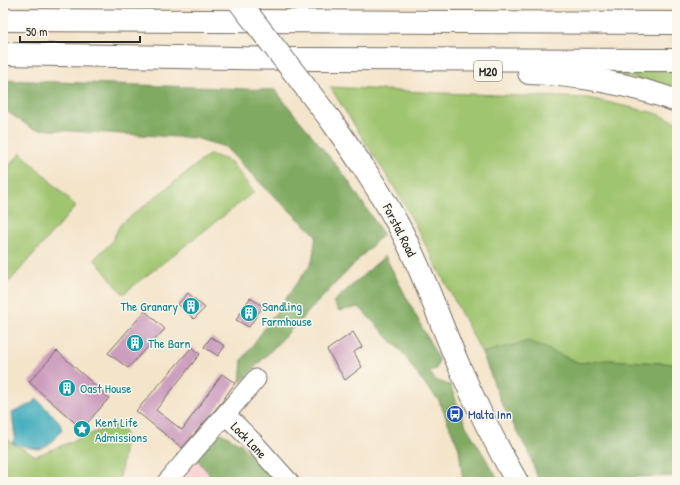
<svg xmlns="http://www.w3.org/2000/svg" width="680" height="485" viewBox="0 0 680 485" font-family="'Patrick Hand',sans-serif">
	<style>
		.built { fill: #f7cfd1 }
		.green { fill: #a0c56f; stroke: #66784d }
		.forest { fill: #80aa62; stroke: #566a46 }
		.water { fill: #3dabbb; stroke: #346b73 }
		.building { fill: #cc9ebe }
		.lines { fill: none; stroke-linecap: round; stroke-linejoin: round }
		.street-casing { stroke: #716c63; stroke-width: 21 }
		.secondary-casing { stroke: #716c63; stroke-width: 24 }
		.highway-casing { stroke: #716c63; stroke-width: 24 }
		.street { stroke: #fff; stroke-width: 19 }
		.secondary { stroke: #fff; stroke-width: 22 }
		.highway { stroke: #fff; stroke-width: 22 }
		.secondary-bridge-casing { stroke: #716c63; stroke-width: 24; stroke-linecap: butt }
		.secondary-bridge { stroke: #fff; stroke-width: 22 }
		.labels { text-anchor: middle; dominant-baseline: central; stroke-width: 3; stroke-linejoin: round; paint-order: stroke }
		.shield { fill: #fbf7ec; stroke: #696865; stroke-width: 1 }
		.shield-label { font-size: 12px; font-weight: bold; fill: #2b2b2b }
		.street-label { font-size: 13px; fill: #2b2b2b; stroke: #fbf7ec }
		.culture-label { font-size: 13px; fill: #0d838f; stroke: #fbf7ec; text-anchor: start }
		.transit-label { font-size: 13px; fill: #164399; stroke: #fbf7ec; text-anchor: start }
	</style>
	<rect width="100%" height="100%" fill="#fbf7ec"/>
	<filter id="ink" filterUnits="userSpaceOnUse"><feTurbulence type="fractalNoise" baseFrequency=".025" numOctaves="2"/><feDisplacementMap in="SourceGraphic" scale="8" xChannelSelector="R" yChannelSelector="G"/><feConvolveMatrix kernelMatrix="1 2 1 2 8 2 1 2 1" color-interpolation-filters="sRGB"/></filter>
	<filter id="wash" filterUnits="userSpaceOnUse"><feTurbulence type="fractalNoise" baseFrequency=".012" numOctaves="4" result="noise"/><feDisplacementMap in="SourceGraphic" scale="16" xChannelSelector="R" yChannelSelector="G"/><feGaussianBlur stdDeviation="0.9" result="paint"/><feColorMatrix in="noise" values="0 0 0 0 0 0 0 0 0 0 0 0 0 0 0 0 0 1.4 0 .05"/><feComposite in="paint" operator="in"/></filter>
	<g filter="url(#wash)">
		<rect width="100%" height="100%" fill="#f4e4ca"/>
		<path class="built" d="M 195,457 L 216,482 L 175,482 Z"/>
		<g class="green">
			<path d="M 602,70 L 677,71 L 677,89 Z"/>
			<path d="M 330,87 L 441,93 L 589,98 L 655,113 L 677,122 L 677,364 L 608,360 L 579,363 L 529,342 L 482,353 L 401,198 Z"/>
			<path d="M 21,153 L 76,206 L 9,282 L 3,276 L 3,172 Z"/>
			<path d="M 210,154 L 230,161 L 254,192 L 123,294 L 94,259 L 111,243 L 120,225 Z"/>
			<path d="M 119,424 L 125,432 L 125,445 L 119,482 L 3,482 L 3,435 L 12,443 L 36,456 L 93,433 Z"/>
		</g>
		<g class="forest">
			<path d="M 3,80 L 275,90 L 345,176 L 383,234 L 240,383 L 242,360 L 312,262 L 316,235 L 265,188 L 225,147 L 195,138 L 33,129 L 3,109 Z"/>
			<path d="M 385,256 L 439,360 L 436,369 L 429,371 L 435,380 L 450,385 L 466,426 L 500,482 L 463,482 L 459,449 L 439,401 L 422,381 L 402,352 L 359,307 L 339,311 L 333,302 Z"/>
			<path d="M 529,341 L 579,363 L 608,360 L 677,364 L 677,476 L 604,478 L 590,482 L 539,482 L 529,453 L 502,404 L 482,353 Z"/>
			<path d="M 219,432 L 241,444 L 277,482 L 216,482 L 195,457 Z"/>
		</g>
		<path class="water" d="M 37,399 L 59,421 L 62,430 C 42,454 41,451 12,443 L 15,437 L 12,413 L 32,403 Z"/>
		<g id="blocks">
			<g class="building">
				<path d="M 188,293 L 205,308 L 194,319 L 178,304 Z"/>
				<path d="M 250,298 L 263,306 L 249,327 L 236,320 Z"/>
				<path d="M 145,311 L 165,329 L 128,368 L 108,353 Z"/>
				<path d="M 353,332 L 362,347 L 354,352 L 362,367 L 345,380 L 327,350 Z"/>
				<path d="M 211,337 L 225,346 L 218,356 L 204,347 Z"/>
				<path d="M 192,347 L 200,354 L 156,410 L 182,430 L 222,374 L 235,383 L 221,403 L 182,448 L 136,411 Z"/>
				<path d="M 57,351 L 109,398 L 82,429 L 29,382 Z"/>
			</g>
		</g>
	</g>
	<g filter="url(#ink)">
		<use href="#blocks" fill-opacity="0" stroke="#716c63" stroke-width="1"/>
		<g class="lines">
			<defs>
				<g id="street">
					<path d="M 226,415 L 255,444 L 289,482"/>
					<path d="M 167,482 L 256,379"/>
				</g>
				<path id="secondary" d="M 330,119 C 356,156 381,192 402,232 C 425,276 440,323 460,368 C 477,407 496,445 517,482"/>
				<g id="highway">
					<path d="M 3,20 L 677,23"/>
					<path d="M 3,54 L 297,59 L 677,60"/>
					<path d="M 529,73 C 579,75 630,84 677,101"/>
				</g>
			</defs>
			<use href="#street" class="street-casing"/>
			<use href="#secondary" class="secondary-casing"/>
			<use href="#highway" class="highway-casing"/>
			<use href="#street" class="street"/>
			<use href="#secondary" class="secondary"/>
			<use href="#highway" class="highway"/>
			<defs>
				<path id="secondary-bridge" d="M 240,3 L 330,119"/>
			</defs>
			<use href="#secondary-bridge" class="secondary-bridge-casing"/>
			<use href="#secondary-bridge" class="secondary-bridge"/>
		</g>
	</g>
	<defs>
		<symbol id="building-disc" viewBox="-11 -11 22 22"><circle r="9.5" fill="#0f9aa8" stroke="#fbf7ec"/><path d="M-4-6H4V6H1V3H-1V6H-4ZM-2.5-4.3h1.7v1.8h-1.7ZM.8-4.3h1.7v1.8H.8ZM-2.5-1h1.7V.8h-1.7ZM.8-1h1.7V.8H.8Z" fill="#fff"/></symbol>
		<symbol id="bus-disc" viewBox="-11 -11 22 22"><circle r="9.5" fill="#1a4fb4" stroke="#fbf7ec"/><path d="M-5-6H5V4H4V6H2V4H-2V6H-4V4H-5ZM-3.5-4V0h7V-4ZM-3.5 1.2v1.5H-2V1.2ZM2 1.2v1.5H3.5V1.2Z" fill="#fff"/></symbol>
		<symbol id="sight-disc" viewBox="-11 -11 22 22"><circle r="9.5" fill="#0f9aa8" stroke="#fbf7ec"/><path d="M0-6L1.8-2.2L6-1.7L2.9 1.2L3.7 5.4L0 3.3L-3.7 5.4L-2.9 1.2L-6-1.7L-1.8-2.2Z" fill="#fff"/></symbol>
	</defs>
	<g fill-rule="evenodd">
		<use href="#building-disc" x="181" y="296" width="20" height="20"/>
		<use href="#building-disc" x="239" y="303" width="20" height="20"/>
		<use href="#building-disc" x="125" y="333" width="20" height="20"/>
		<use href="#building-disc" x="57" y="378" width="20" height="20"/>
		<use href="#bus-disc" x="445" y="404" width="20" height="20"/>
		<use href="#sight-disc" x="72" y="419" width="20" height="20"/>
	</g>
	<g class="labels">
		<rect class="shield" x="474" y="61" width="28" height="20" rx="3"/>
		<g class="shield-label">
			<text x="488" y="71">M20</text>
		</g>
		<g class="street-label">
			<text transform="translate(400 230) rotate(63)">Forstal Road</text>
			<text transform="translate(249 440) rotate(46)">Lock Lane</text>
		</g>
		<g class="culture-label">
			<text x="178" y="306" text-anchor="end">The Granary</text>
			<text x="262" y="306">Sandling<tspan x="262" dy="15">Farmhouse</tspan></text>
			<text x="148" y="343">The Barn</text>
			<text x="80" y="388">Oast House</text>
			<text x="95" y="422">Kent Life<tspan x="95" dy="15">Admissions</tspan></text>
		</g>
		<g class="transit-label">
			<text x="468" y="414">Malta Inn</text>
		</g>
	</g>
	<rect width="680" height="485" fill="none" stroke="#fbf7ec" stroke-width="16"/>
	<path d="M20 36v6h120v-6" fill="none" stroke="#2b2b2b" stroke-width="2"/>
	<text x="26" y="36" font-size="12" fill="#2b2b2b" stroke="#fbf7ec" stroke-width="3" paint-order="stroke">50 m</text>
</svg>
